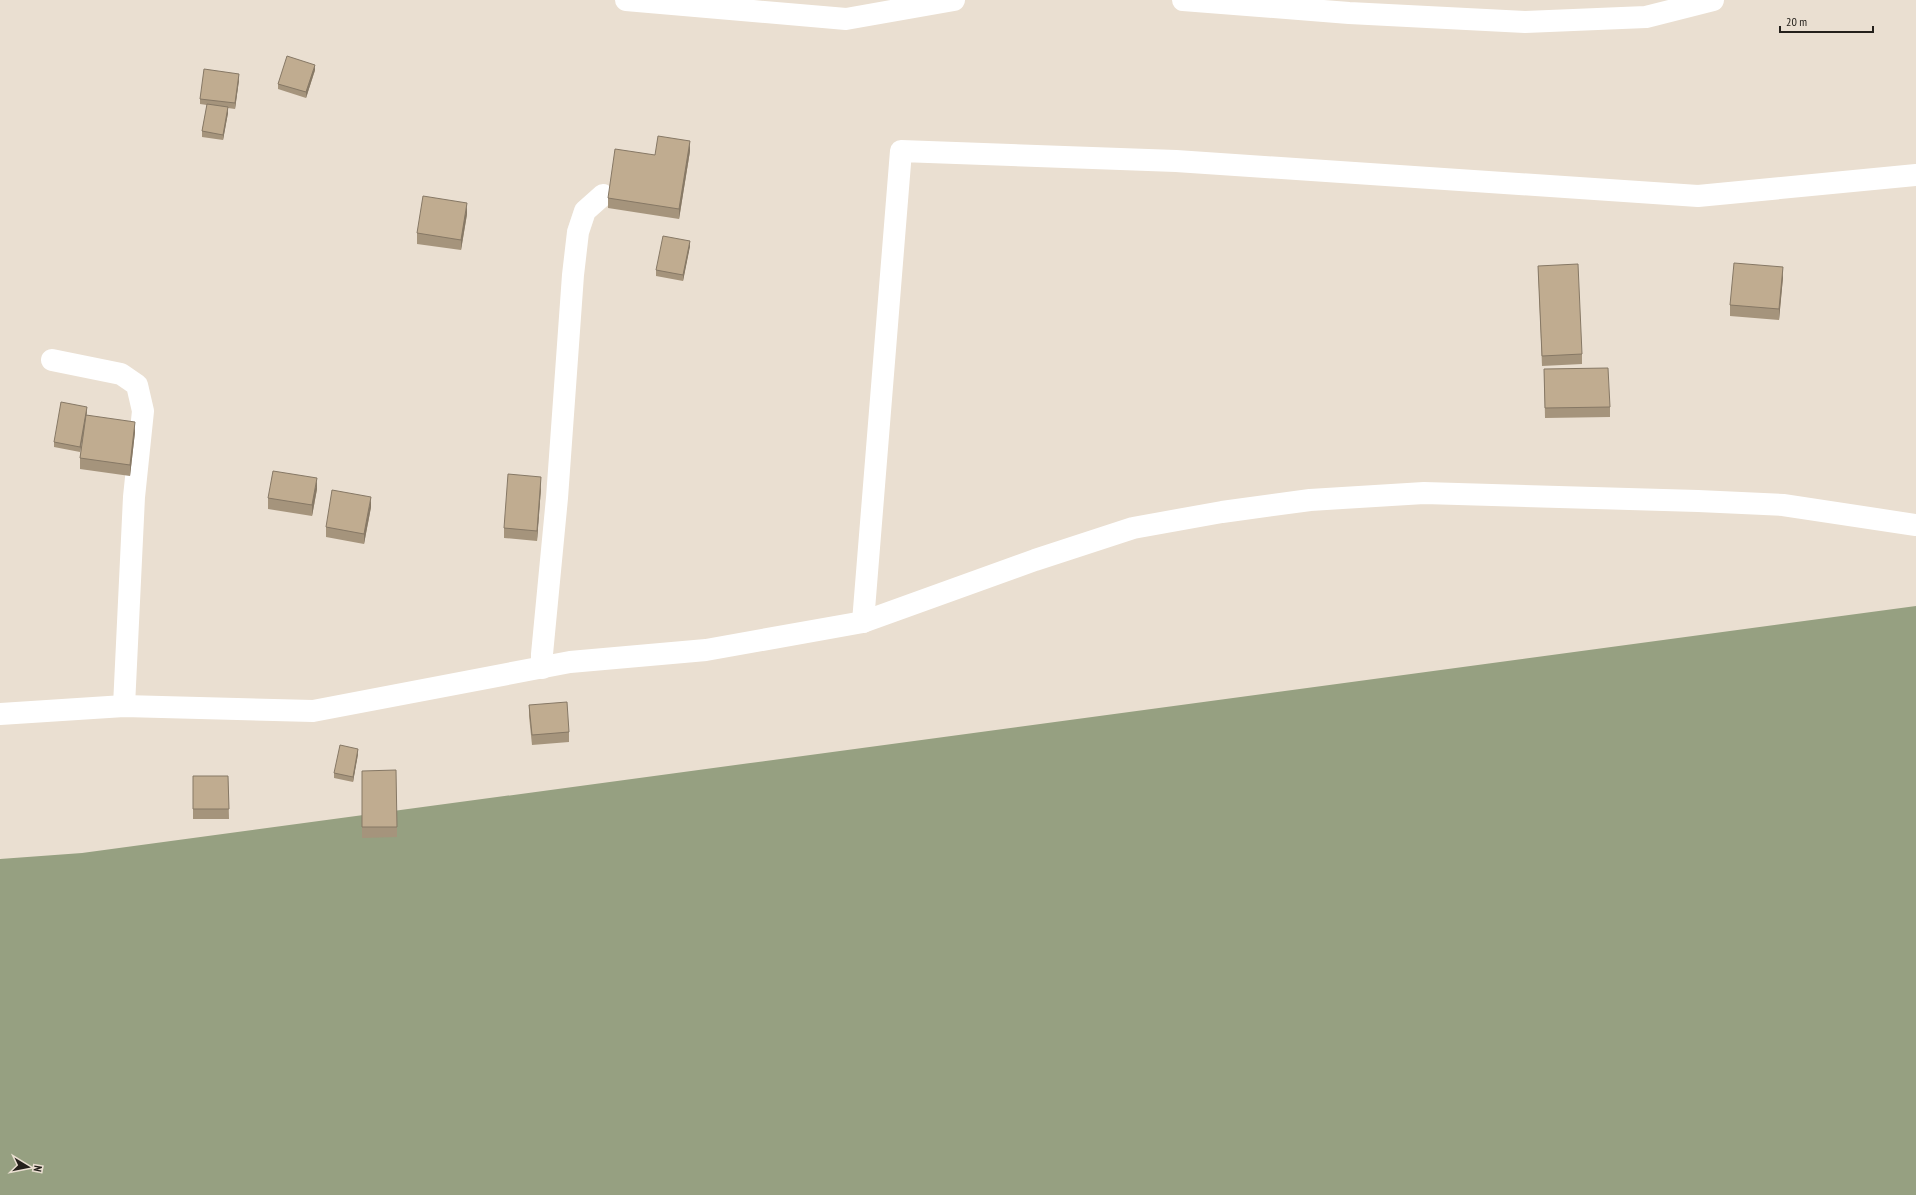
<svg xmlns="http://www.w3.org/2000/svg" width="1916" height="1195" viewBox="0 0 1916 1195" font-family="'PT Sans Narrow',sans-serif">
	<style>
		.forest { fill: #96a081 }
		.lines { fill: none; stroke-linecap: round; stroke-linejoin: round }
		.minor { stroke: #fff; stroke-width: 22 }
		.wall { fill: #a5947c }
		.shaded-wall { fill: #867865 }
		.building { fill: #c0ac90; stroke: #867865 }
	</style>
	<rect width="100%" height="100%" fill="#eadfd1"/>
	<path class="forest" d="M 1916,606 L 1916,1195 L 0,1195 L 0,859 L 82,853 Z"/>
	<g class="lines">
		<g class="minor">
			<path d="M 626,0 L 846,19 L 954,0"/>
			<path d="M 1183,0 L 1349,13 L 1525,22 L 1646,17 L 1713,0"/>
			<path d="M 52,360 L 121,374 L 137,385 L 143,411 L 134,497 L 124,706"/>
			<path d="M 863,622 L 901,151 L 1176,161 L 1698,196 L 1916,175"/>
			<path d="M 542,668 L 542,654 L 557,498 L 573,275 L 578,232 L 585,211 L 603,195"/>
			<path d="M 0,714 L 124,706 L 313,711 L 570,662 L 706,650 L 863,622 L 1035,560 L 1133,528 L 1222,512 L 1310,500 L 1424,493 L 1698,501 L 1783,505 L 1916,525"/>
		</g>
	</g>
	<g class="wall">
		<path d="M 315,70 L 306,98 L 278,89 L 278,84 Z"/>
		<path d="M 239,80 L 235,109 L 228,108 L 228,113 L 223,140 L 202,137 L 202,131 L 207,105 L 200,104 L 200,99 Z"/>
		<path d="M 690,151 L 679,219 L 608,208 L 608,198 L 655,155 Z"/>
		<path d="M 467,214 L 461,250 L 417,244 L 417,233 Z"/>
		<path d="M 690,246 L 683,281 L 656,276 L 656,270 Z"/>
		<path d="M 1538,266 L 1582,354 L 1582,364 L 1542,366 Z"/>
		<path d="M 1783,277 L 1779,320 L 1730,316 L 1730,305 Z"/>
		<path d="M 1544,369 L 1610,407 L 1610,417 L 1545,418 Z"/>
		<path d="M 87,412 L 86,415 L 135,432 L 130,476 L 80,469 L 80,458 L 85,421 L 80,452 L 54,447 L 54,442 Z"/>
		<path d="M 541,488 L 537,541 L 504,538 L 504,528 Z"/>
		<path d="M 317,489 L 312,516 L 268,509 L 268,498 Z"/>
		<path d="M 371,507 L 364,544 L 326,537 L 326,527 Z"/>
		<path d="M 529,705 L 569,732 L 569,742 L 532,745 L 529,716 Z"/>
		<path d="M 358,754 L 353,782 L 334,778 L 334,773 Z"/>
		<path d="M 362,771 L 397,827 L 397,837 L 362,838 Z"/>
		<path d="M 193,776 L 228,776 L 229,819 L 193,819 Z"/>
	</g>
	<g class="shaded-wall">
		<path d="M 315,65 L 315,70 L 306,98 L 306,92 Z"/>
		<path d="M 239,74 L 239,80 L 235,109 L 235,103 Z"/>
		<path d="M 228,107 L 228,113 L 223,140 L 223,135 Z"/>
		<path d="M 690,141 L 690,151 L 679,219 L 679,209 Z"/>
		<path d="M 467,203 L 467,214 L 461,250 L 461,240 Z"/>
		<path d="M 690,241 L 690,246 L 683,281 L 683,275 Z"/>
		<path d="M 1783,267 L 1783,277 L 1779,320 L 1779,309 Z"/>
		<path d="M 87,407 L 87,412 L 80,452 L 80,447 Z"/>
		<path d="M 135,422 L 135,432 L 130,476 L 130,465 Z"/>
		<path d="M 541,477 L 541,488 L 537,541 L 537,531 Z"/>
		<path d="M 317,478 L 317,489 L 312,516 L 312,505 Z"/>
		<path d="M 371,497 L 371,507 L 364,544 L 364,534 Z"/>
		<path d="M 358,749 L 358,754 L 353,782 L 353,777 Z"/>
	</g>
	<g class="building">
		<path d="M 287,56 L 315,65 L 306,92 L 278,84 Z"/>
		<path d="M 204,69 L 239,74 L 235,103 L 200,99 Z"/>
		<path d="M 207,104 L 228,107 L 223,135 L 202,131 Z"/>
		<path d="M 658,136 L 690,141 L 679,209 L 608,198 L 615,149 L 655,155 Z"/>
		<path d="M 423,196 L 467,203 L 461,240 L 417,233 Z"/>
		<path d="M 663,236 L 690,241 L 683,275 L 656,270 Z"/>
		<path d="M 1734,263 L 1783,267 L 1779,309 L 1730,305 Z"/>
		<path d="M 1578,264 L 1582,354 L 1542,356 L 1538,266 Z"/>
		<path d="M 1608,368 L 1610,407 L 1545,408 L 1544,369 Z"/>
		<path d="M 61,402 L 87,407 L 80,447 L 54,442 Z"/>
		<path d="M 86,415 L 135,422 L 130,465 L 80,458 Z"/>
		<path d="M 273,471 L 317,478 L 312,505 L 268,498 Z"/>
		<path d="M 508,474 L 541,477 L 537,531 L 504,528 Z"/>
		<path d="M 332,490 L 371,497 L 364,534 L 326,527 Z"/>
		<path d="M 567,702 L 569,732 L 532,735 L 529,705 Z"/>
		<path d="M 340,745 L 358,749 L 353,777 L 334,773 Z"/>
		<path d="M 396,770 L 397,827 L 362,827 L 362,771 Z"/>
		<path d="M 193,776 L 228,776 L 229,809 L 193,809 Z"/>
	</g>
	<g transform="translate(28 1167) rotate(100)" stroke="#eadfd1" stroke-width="3" paint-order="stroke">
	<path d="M0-3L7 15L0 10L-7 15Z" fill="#24201b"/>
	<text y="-6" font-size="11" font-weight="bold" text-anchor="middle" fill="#24201b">N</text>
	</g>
	<path d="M1780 26v6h93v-6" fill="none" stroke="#24201b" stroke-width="2"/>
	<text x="1786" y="26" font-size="12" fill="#24201b" stroke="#eadfd1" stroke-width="3" paint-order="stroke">20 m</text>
</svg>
